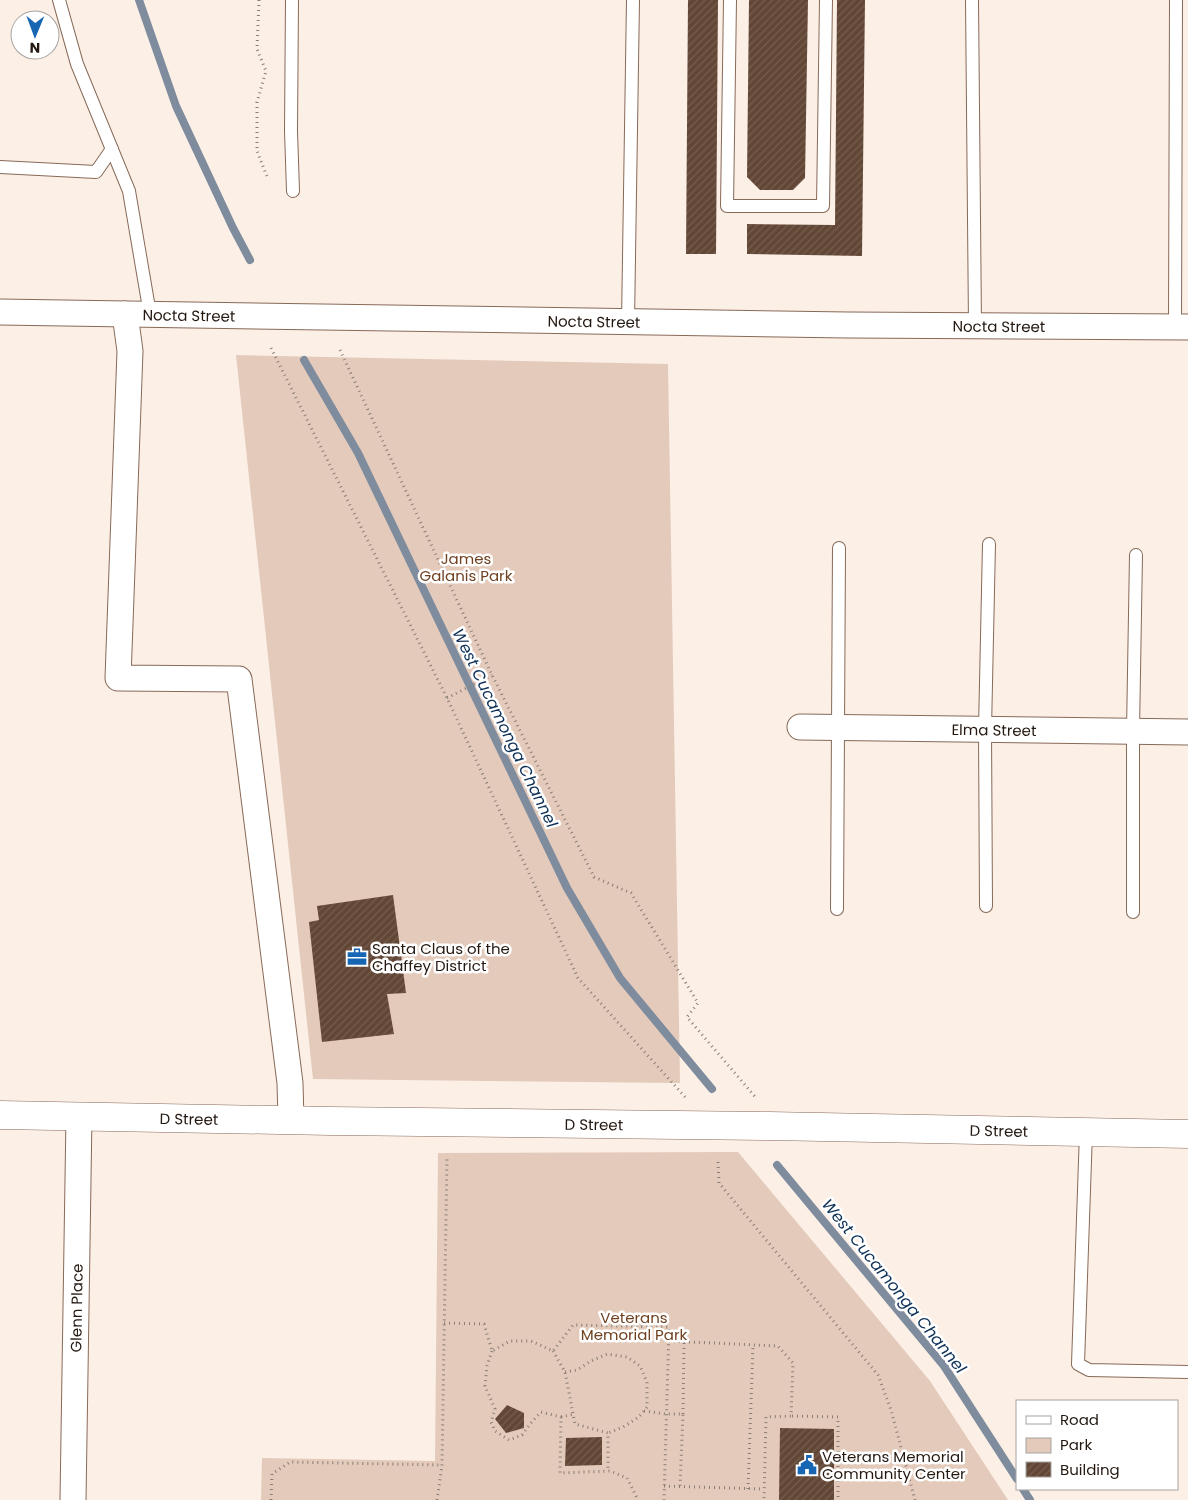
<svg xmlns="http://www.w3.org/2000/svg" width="1188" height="1500" viewBox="0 0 1188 1500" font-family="Poppins,sans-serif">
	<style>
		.green { fill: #e3cabb }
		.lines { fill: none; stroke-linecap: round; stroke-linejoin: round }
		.stream { stroke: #7e8c9e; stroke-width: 8 }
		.building { fill: url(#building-hatch) }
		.lane-casing { stroke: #876a58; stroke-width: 14 }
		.street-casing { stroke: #876a58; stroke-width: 27 }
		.secondary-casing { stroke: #876a58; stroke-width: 29 }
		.path { stroke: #8a7e76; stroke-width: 3; stroke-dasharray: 1 4; stroke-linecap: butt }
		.lane { stroke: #fff; stroke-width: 12 }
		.street { stroke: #fff; stroke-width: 25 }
		.secondary { stroke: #fff; stroke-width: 28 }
		.labels { text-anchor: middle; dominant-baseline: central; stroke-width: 5; stroke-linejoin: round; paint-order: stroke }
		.street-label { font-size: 15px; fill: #241811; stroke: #fff }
		.park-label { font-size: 15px; fill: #6f4121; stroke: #fff }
		.poi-label { font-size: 15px; fill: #241811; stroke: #fff; text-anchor: start }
		.water-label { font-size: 16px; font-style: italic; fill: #0e3157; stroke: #fff }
	</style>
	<defs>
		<pattern id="building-hatch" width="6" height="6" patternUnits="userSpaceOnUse" patternTransform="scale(1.25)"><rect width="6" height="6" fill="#634736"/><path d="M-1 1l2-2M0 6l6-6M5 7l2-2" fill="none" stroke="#755e50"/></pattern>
	</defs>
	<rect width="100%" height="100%" fill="#fcefe6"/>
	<g class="green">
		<path d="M 236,355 L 668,364 L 680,1083 L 313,1079 Z"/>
		<path d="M 738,1152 L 930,1381 L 1008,1500 L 261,1500 L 262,1458 L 435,1461 L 438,1153 Z"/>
	</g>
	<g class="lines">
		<g class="stream">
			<path d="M 139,0 L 176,106 L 233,228 L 250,260"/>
			<path d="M 304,360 L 358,453 L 567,888 L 620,978 L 712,1089"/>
			<path d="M 777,1165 L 944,1366 L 1017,1479"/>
			<path d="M 1023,1489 L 1030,1500"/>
		</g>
	</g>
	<g class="building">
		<path d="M 688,0 L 718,0 L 716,254 L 686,254 Z"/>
		<path d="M 749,0 L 808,0 L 805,178 L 793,190 L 760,190 L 747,177 Z"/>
		<path d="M 837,0 L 865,0 L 862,256 L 747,254 L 747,224 L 835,225 Z"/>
		<path d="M 393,895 L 406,993 L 387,994 L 394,1034 L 322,1042 L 309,922 L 319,920 L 317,906 Z"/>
		<path d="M 507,1405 L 524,1413 L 524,1428 L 506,1433 L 495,1419 Z"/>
		<path d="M 780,1428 L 834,1429 L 834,1500 L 779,1500 Z"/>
		<path d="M 602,1437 L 602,1465 L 565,1466 L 566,1438 Z"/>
	</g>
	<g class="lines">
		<defs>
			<g id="lane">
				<path d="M 59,0 L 77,64 L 129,191 L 150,314"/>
				<path d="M 292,0 L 291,131 L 293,191"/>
				<path d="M 730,0 L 727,206 L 823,206 L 826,0"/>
				<path d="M 972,0 L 975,326"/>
				<path d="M 0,167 L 96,172 L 112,149"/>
				<path d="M 628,322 L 633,0"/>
				<path d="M 1175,327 L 1176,0"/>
				<path d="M 986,906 L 985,729 L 989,544"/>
				<path d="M 837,909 L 839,548"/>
				<path d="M 1133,912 L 1133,731 L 1136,555"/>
				<path d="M 1086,1132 L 1078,1364 L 1089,1370 L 1188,1372"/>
			</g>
			<g id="street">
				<path id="s1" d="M 0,312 L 848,325 L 1188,327"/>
				<path d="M 125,314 L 130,351 L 118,678 L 239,679 L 290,1083 L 291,1120"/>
				<path id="s2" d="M 800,727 L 1188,732"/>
				<path id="s3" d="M 73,1500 L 79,1116"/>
			</g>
			<g id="secondary">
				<path id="s4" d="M 0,1115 L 330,1121 L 769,1126 L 1188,1134"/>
			</g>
		</defs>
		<use href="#lane" class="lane-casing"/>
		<use href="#street" class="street-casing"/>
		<use href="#secondary" class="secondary-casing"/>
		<g class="path">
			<path d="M 259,0 L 257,49 L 266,71 L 257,102 L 257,151 L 268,179"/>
			<path d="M 271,348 L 447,698 L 578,978 L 686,1098"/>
			<path d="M 340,350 L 492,675 L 594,877 L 631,893 L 698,1003 L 687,1017 L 757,1099"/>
			<path d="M 447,698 L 492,675"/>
			<path d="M 718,1162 L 719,1183 L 878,1375 L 891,1410 L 915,1500"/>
			<path d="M 444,1323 L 484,1324 L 492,1351 L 510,1341 L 531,1341 L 553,1351 L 573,1325 L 669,1327 L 664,1500"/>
			<path d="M 669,1341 L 778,1346 L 793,1363 L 791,1416 L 766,1417 L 764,1500"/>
			<path d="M 492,1351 L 487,1366 L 485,1386 L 495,1409 L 491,1422 L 495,1431 L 509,1440 L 522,1435 L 530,1424 L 541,1412 L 561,1417 L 560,1473 L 610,1471 L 627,1478 L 638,1500"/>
			<path d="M 553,1351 L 565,1372 L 575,1424 L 608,1433 L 608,1471"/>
			<path d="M 565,1372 L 577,1370 L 591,1361 L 607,1354 L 627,1357 L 640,1366 L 647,1382 L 647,1407 L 639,1417 L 623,1427 L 608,1433"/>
			<path d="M 644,1411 L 666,1414 L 683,1414 L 680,1487"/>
			<path d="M 683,1414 L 684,1341"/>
			<path d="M 792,1416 L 838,1417 L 838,1500"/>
			<path d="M 561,1417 L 574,1414"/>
			<path d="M 664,1486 L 764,1489"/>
			<path d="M 748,1489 L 753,1345"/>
			<path d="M 271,1500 L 272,1474 L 290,1462 L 442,1465"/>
			<path d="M 437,1500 L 442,1466 L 447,1156"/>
		</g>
		<use href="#lane" class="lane"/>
		<use href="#street" class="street"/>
		<use href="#secondary" class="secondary"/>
	</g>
	<defs>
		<symbol id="office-bare" viewBox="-9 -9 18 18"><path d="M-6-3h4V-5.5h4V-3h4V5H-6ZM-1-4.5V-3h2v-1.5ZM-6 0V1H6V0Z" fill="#1766b4" stroke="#fff" stroke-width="2.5" paint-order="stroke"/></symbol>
		<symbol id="civic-bare" viewBox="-9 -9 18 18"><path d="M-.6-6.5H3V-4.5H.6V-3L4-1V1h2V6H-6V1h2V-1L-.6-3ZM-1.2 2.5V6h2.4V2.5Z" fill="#1766b4" stroke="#fff" stroke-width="2.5" paint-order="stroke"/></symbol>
	</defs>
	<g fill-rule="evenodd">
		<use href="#office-bare" x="343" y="943" width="28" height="28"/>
		<use href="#civic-bare" x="793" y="1451" width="28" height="28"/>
	</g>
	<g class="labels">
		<g class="street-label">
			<text stroke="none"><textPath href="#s1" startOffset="189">Nocta Street</textPath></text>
			<text stroke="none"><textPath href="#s1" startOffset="594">Nocta Street</textPath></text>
			<text stroke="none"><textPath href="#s1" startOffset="999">Nocta Street</textPath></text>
			<text stroke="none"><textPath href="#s2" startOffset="194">Elma Street</textPath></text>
			<text stroke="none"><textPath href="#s4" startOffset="189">D Street</textPath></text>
			<text stroke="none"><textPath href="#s4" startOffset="594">D Street</textPath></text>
			<text stroke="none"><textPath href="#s4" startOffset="999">D Street</textPath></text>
			<text stroke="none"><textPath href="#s3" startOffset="192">Glenn Place</textPath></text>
		</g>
		<g class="park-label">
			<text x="466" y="558">James<tspan x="466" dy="17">Galanis Park</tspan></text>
			<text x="634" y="1317">Veterans<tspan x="634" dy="17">Memorial Park</tspan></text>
		</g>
		<g class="poi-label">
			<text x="372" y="948">Santa Claus of the<tspan x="372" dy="17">Chaffey District</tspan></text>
			<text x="822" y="1456">Veterans Memorial<tspan x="822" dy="17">Community Center</tspan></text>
		</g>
		<g class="water-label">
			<text transform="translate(505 728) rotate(64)">West Cucamonga Channel</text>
			<text transform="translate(894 1286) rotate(51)">West Cucamonga Channel</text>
		</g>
	</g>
	<rect x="1016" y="1400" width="162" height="90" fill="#ffffff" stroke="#a7a3a0"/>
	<rect x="1026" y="1416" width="25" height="8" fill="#ffffff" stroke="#a7a3a0"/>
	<text x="1060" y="1425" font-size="15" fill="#241811">Road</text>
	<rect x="1026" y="1438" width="25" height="15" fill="#e3cabb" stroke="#a7a3a0"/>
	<text x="1060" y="1450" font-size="15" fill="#241811">Park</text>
	<rect x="1026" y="1462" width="25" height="15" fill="url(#building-hatch)" stroke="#a7a3a0"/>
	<text x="1060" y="1475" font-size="15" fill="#241811">Building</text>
	<g transform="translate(35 35) rotate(181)"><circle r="24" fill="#ffffff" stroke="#a7a3a0"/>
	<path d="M0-4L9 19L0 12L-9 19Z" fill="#1766b4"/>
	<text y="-8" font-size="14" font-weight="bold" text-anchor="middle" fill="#241811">N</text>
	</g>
</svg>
